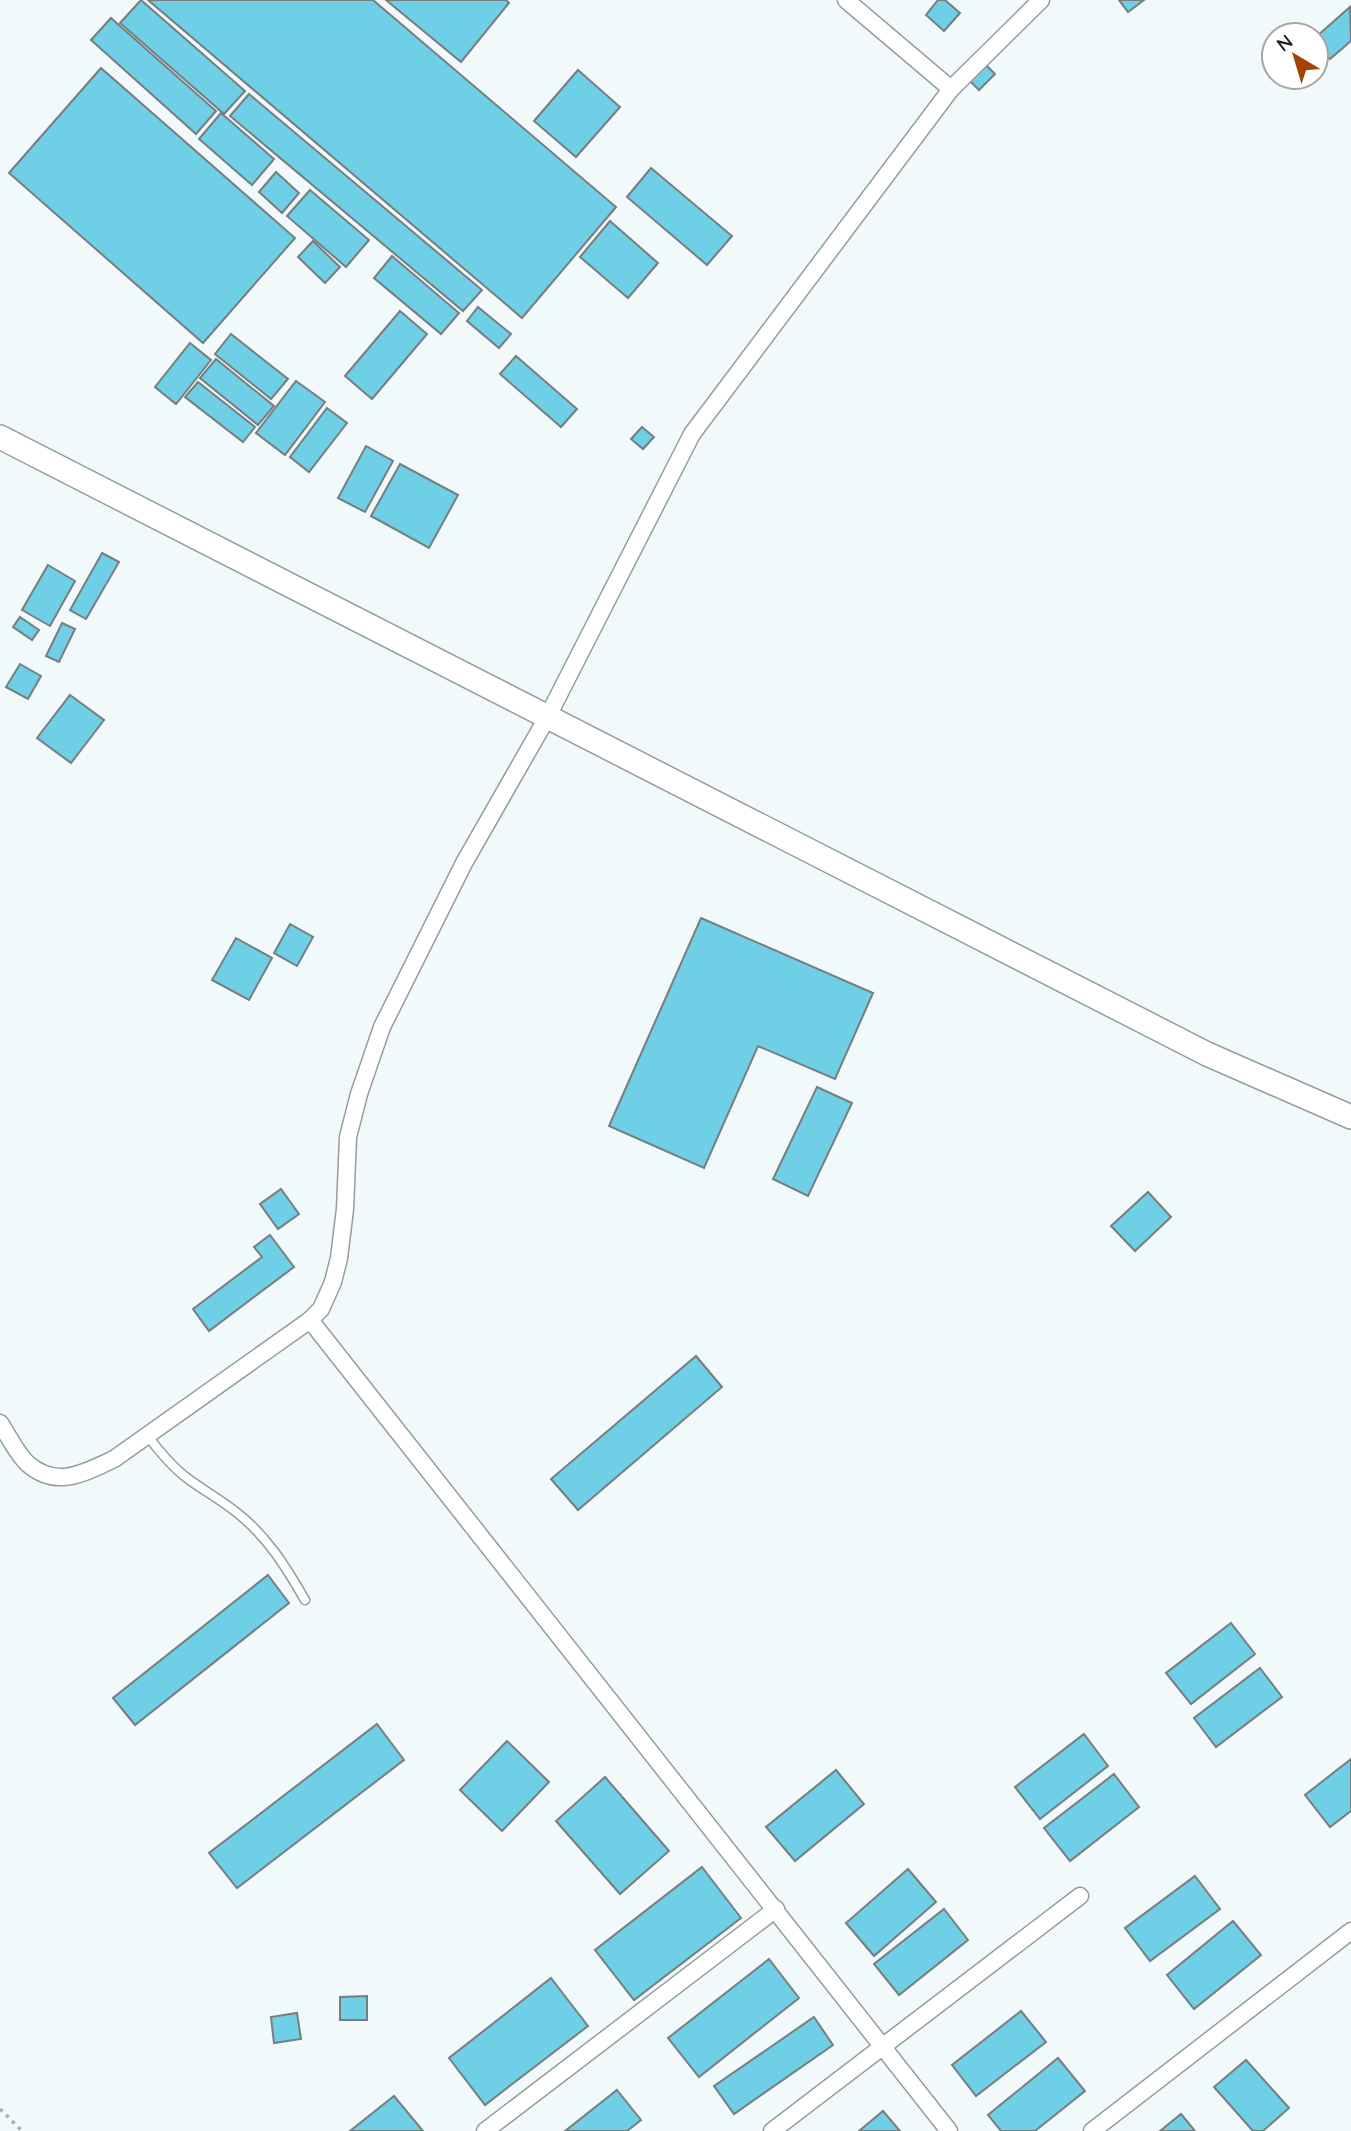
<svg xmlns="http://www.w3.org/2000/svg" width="1351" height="2131" viewBox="0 0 1351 2131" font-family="Quicksand,sans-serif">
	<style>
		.building { fill: #6ecfe6; stroke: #777e80; stroke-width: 2 }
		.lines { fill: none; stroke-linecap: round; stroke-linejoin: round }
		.lane-casing { stroke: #959d9f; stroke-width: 11 }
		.street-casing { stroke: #959d9f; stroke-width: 19 }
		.secondary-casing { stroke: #959d9f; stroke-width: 26 }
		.path { stroke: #abb2b3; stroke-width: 3.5; stroke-dasharray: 3.5 5; stroke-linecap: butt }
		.lane { stroke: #fff; stroke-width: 8 }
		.street { stroke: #fff; stroke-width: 16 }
		.secondary { stroke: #fff; stroke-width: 23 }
	</style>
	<rect width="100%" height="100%" fill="#f1f9fb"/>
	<g class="building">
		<path d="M 141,0 L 245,91 L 224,114 L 120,23 Z"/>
		<path d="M 148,0 L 373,0 L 616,207 L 522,318 Z"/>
		<path d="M 386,0 L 506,0 L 509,3 L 461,62 Z"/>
		<path d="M 938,0 L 945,0 L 960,13 L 944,31 L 926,15 Z"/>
		<path d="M 1119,0 L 1144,0 L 1128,12 Z"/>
		<path d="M 1350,7 L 1351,41 L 1330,59 L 1316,44 L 1316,37 Z"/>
		<path d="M 111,18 L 216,111 L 196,134 L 91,40 Z"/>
		<path d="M 985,64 L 995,74 L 979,90 L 969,80 Z"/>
		<path d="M 101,68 L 295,238 L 203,343 L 9,173 Z"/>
		<path d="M 578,70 L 620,107 L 576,157 L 534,121 Z"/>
		<path d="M 249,94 L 482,290 L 463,311 L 230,116 Z"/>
		<path d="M 221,113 L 274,159 L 252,185 L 199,139 Z"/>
		<path d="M 651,168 L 732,236 L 707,265 L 627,197 Z"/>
		<path d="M 276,172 L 299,193 L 282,213 L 259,192 Z"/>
		<path d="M 310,190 L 369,240 L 346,267 L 287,216 Z"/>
		<path d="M 610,221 L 658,263 L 628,298 L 580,257 Z"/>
		<path d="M 313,241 L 340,267 L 325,283 L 298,257 Z"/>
		<path d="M 392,256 L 459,313 L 441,334 L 374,278 Z"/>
		<path d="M 478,307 L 511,334 L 499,348 L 467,321 Z"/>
		<path d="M 400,311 L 427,334 L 372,399 L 345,376 Z"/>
		<path d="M 231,334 L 288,379 L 271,399 L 215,354 Z"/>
		<path d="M 190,343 L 211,360 L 176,404 L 155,387 Z"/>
		<path d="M 516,356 L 577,409 L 561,427 L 500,374 Z"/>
		<path d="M 216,359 L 274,406 L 258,425 L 200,378 Z"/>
		<path d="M 296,381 L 325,402 L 285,455 L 256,433 Z"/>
		<path d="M 198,382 L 255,427 L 243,442 L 185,397 Z"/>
		<path d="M 327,408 L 347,423 L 309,472 L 290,457 Z"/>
		<path d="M 642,427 L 654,437 L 643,449 L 631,439 Z"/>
		<path d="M 366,446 L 393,461 L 365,512 L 338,498 Z"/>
		<path d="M 400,464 L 458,495 L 429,548 L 371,516 Z"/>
		<path d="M 102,553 L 119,562 L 86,619 L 70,610 Z"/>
		<path d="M 48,565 L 75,581 L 50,626 L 22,610 Z"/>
		<path d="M 20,617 L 39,630 L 32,640 L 13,627 Z"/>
		<path d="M 62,623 L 75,629 L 59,662 L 46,656 Z"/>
		<path d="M 20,664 L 41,676 L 28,699 L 6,687 Z"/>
		<path d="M 70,695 L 104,720 L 71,763 L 37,738 Z"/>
		<path d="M 701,918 L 873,993 L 835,1079 L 758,1046 L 704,1168 L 609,1126 Z"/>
		<path d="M 290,924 L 313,937 L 297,966 L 274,953 Z"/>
		<path d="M 236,938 L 272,958 L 249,1000 L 212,980 Z"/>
		<path d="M 817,1087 L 852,1103 L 808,1196 L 773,1179 Z"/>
		<path d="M 281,1189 L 299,1214 L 278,1229 L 260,1204 Z"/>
		<path d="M 1148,1192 L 1171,1217 L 1135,1251 L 1111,1226 Z"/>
		<path d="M 270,1235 L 294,1267 L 209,1331 L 193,1309 L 262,1257 L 254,1247 Z"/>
		<path d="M 696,1356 L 722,1387 L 578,1510 L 551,1479 Z"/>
		<path d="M 268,1575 L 289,1603 L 135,1725 L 113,1698 Z"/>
		<path d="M 1231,1623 L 1255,1654 L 1191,1704 L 1166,1673 Z"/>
		<path d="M 1260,1668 L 1282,1697 L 1216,1747 L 1194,1718 Z"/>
		<path d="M 377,1724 L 404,1760 L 237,1888 L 209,1853 Z"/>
		<path d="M 1084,1734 L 1108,1766 L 1040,1819 L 1015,1787 Z"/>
		<path d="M 507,1741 L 549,1782 L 502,1831 L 460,1790 Z"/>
		<path d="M 1351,1759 L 1351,1811 L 1330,1827 L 1305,1795 Z"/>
		<path d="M 836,1770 L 864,1804 L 795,1861 L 766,1827 Z"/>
		<path d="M 1114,1774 L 1139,1807 L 1070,1861 L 1044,1828 Z"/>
		<path d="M 605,1777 L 669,1851 L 620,1894 L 556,1821 Z"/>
		<path d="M 702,1867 L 741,1918 L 634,2000 L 595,1950 Z"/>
		<path d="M 908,1869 L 936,1902 L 874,1956 L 846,1923 Z"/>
		<path d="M 1195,1876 L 1220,1909 L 1150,1961 L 1125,1928 Z"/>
		<path d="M 944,1909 L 968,1940 L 899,1995 L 874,1964 Z"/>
		<path d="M 1233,1921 L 1261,1955 L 1194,2009 L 1167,1975 Z"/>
		<path d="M 769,1959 L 799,1998 L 699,2077 L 668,2038 Z"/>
		<path d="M 551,1978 L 588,2026 L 485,2105 L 449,2058 Z"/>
		<path d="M 367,1996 L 367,2020 L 340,2020 L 340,1997 Z"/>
		<path d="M 1021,2011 L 1046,2042 L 976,2096 L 952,2065 Z"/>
		<path d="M 297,2013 L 301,2039 L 274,2043 L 271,2017 Z"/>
		<path d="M 814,2017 L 833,2045 L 734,2114 L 714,2086 Z"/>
		<path d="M 1058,2058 L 1085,2091 L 1035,2131 L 1001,2131 L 988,2115 Z"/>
		<path d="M 1246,2060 L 1289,2108 L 1263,2131 L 1253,2131 L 1214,2087 Z"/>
		<path d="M 617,2090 L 641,2120 L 627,2131 L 565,2131 Z"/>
		<path d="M 394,2096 L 423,2131 L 350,2131 Z"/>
		<path d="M 883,2111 L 900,2131 L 859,2131 Z"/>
		<path d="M 1181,2114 L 1195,2131 L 1160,2131 Z"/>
	</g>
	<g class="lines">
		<defs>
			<path id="lane" d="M 147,1435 C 159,1451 171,1466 187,1478 C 203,1490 221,1500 236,1512 C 267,1536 286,1567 305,1600"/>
			<g id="street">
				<path d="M 846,0 L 951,89"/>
				<path d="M 310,1320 L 949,2131"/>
				<path d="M 0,1423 C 8,1435 17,1454 28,1464 C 57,1489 84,1473 114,1459 L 310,1320 L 321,1309 L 333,1282 L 339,1258 L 345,1209 L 348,1137 L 359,1094 L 382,1027 L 464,863 L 548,716 L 692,434 L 951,89 L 1041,0"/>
				<path d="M 485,2131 L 776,1909"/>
				<path d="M 772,2131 L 1080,1896"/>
				<path d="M 1092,2131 L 1351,1931"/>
			</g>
			<path id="secondary" d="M 0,437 L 1207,1054 L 1351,1117"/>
		</defs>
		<use href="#lane" class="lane-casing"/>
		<use href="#street" class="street-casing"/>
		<use href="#secondary" class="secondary-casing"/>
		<path class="path" d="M 0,2109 L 22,2131"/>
		<use href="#lane" class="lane"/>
		<use href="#street" class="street"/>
		<use href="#secondary" class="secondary"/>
	</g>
	<g transform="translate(1295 56) rotate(322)"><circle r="33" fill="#ffffff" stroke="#a5a7a7" stroke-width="2"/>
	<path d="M0-5L12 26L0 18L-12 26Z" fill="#a54400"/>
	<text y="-10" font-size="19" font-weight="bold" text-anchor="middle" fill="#1f2223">N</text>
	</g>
</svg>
